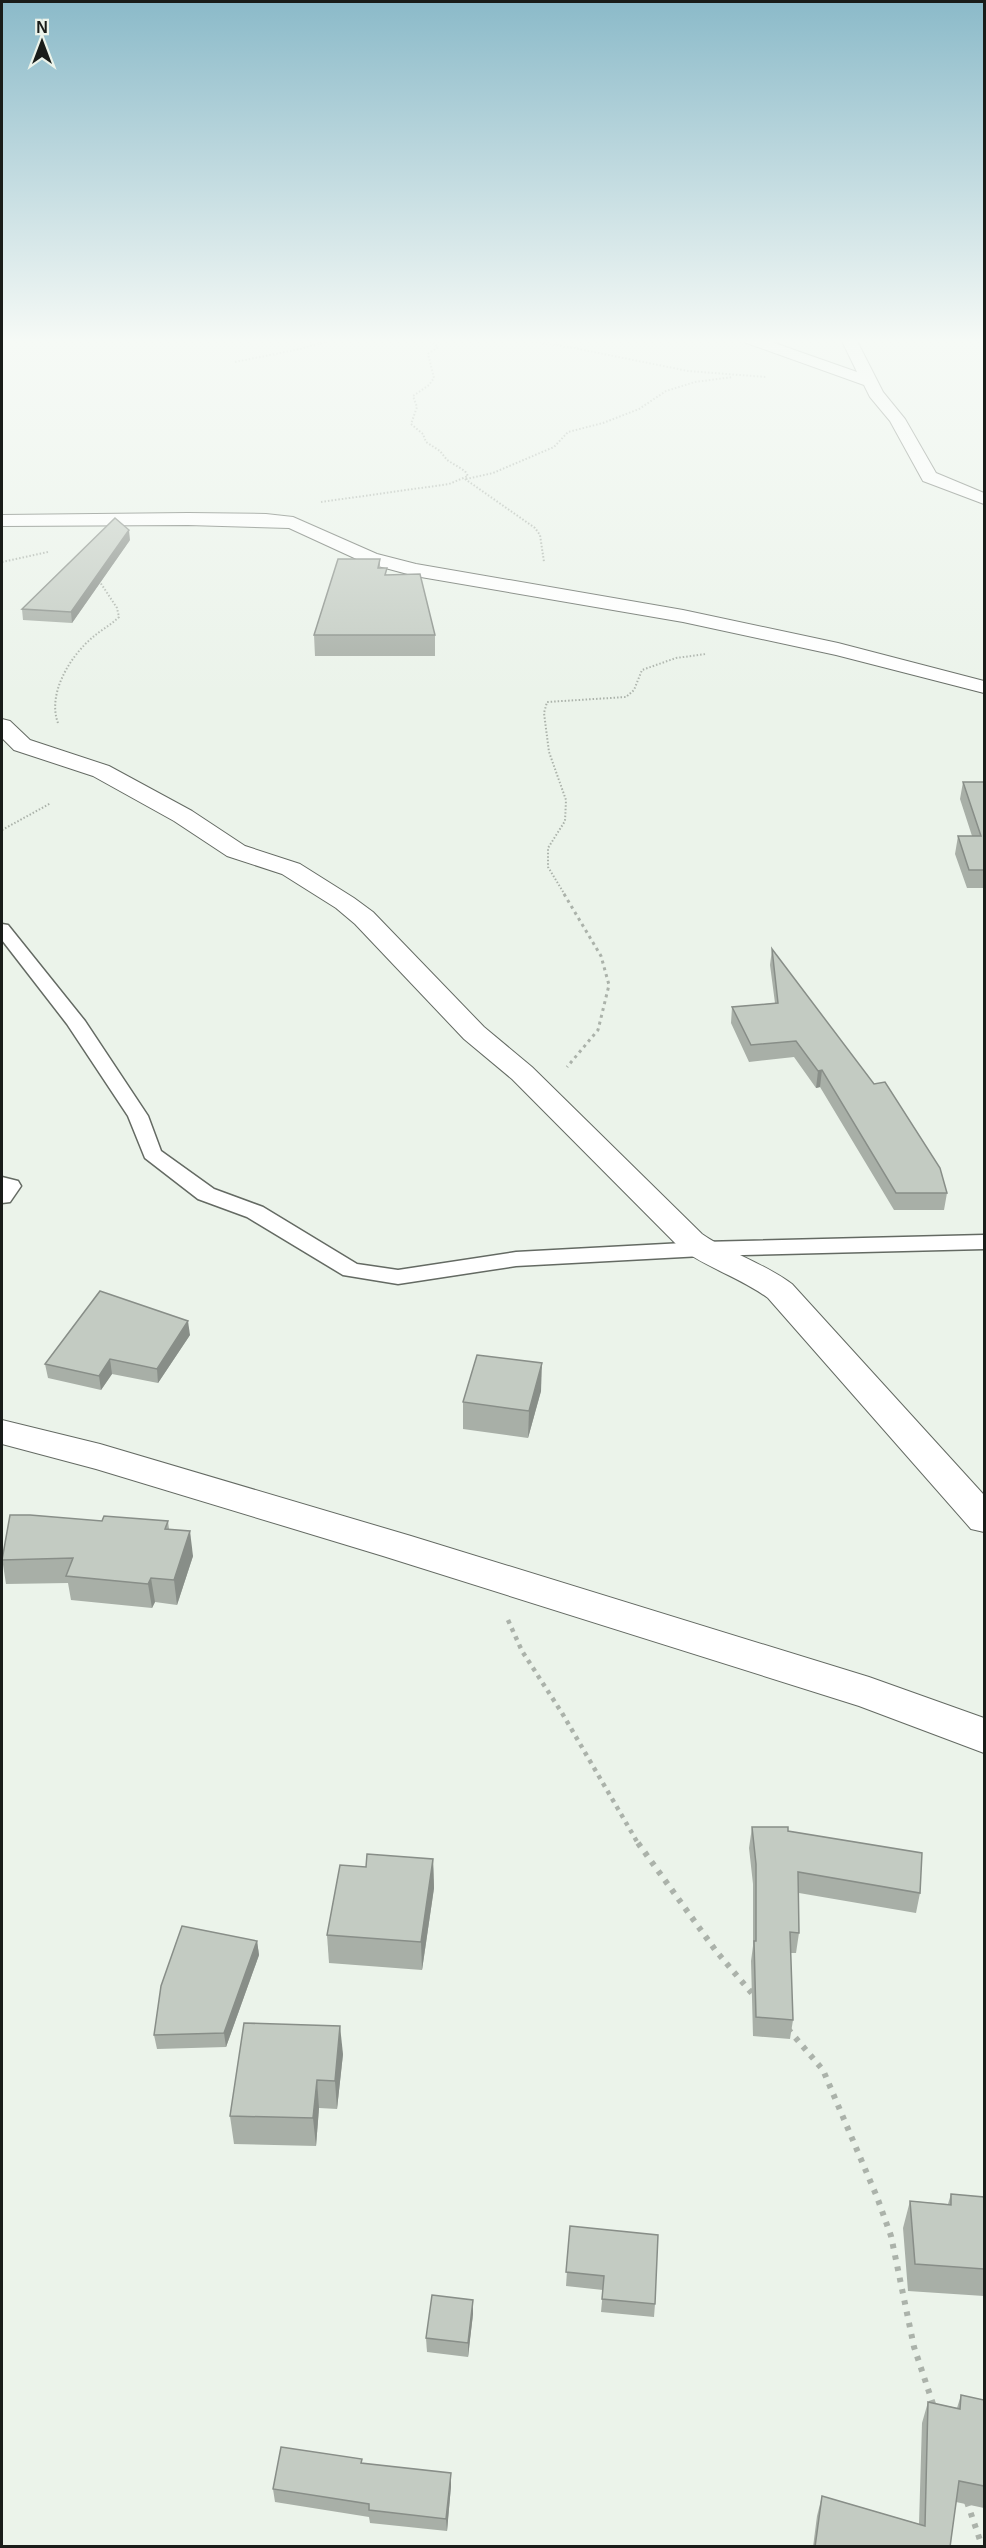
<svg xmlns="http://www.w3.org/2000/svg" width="986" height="2548" viewBox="0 0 986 2548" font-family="Arial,sans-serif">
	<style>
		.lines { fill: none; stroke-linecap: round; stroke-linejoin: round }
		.service-casing { stroke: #646a63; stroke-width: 3 }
		.minor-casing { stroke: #646a63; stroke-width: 2 }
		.path-far3 { stroke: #abb2aa; stroke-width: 2; stroke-dasharray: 1.5 2; stroke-linecap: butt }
		.path-far2 { stroke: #abb2aa; stroke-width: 3; stroke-dasharray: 3 4; stroke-linecap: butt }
		.path-far1 { stroke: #abb2aa; stroke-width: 4.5; stroke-dasharray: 4 5; stroke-linecap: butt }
		.path { stroke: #abb2aa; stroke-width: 6; stroke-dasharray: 4.5 7; stroke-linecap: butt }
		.service { fill: #fff; fill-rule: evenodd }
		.minor { fill: #fff; fill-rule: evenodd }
		.wall { fill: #a8afa7 }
		.shaded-wall { fill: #888e88 }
		.building { fill: #c3cbc2; stroke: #888e88; stroke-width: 1.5 }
	</style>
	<rect width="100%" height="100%" fill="#ebf3ea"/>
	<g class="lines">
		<defs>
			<g id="service">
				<path d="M 2,924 L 8,925 L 85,1021 L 148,1116 L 161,1151 L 214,1189 L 263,1207 L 357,1264 L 398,1270 L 516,1252 L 702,1242 L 984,1235 L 984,1249 L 702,1256 L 516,1266 L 398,1284 L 343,1275 L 247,1217 L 198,1199 L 145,1158 L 128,1116 L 67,1024 L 2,940 Z"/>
				<path d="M 2,1177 L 18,1181 L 21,1186 L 10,1202 L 2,1203 Z"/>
			</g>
			<g id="minor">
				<path d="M 742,339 L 763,339 L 857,372 L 841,339 L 856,339 L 883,392 L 905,419 L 936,473 L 984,493 L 984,504 L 923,481 L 890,421 L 870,397 L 864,385 L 744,342 Z"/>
				<path d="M 188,513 L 266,514 L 293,517 L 377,554 L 416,564 L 683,610 L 838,643 L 984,681 L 984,693 L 836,655 L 683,622 L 415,576 L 363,562 L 289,528 L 188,525 L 2,526 L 2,515 Z"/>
				<path d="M 2,719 L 10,721 L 30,740 L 109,766 L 192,811 L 245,846 L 300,864 L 354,898 L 373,912 L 484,1027 L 532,1067 L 702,1234 C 731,1254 764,1263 792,1284 L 984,1495 L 984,1532 L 971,1529 L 768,1298 C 741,1278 707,1268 680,1248 L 512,1079 L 464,1039 L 355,924 L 336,908 L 282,874 L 227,856 L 174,821 L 93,776 L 14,750 L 2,738 Z"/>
				<path d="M 2,1420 L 100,1444 L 411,1536 L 869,1677 L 984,1718 L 984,1753 L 859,1706 L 383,1556 L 96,1469 L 2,1444 Z"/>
			</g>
		</defs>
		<use href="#service" class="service-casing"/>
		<use href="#minor" class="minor-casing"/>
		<g class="path-far3">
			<path d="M 515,339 L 574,348 L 688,371 L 766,377"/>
			<path d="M 235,362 L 300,349 L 335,339"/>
			<path d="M 465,479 L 535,528 L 540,535 L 544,562"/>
			<path d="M 466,479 L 493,473 L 554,447 L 568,432 L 603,423 L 639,409 L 666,391 L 695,382 L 733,377"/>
			<path d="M 321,502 L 449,484 L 468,476 L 465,471 L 447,460 L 440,451 L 426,442 L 423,434 L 411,424 L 417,407 L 413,396 L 429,385 L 434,378 L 428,354 L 438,347 L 429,339"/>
			<path d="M 2,562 L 48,552"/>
			<path d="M 58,723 C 47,694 70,656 93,637 C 101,630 111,625 119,617 L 117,608 L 98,579"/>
			<path d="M 2,830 L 51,803"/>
			<path d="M 565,895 L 548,867 L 548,848 L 565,821 L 566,800 L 549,752 L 544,713 L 547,702 L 626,697 L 634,690 L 642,670 L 676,658 L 706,654"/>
		</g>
		<path class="path-far2" d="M 564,894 L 601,956 L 609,985 L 598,1030 L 567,1067"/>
		<path class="path-far1" d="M 508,1620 L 522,1651 L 562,1713 L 639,1845"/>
		<g class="path">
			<path d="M 638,1843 L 716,1951 L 755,1997"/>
			<path d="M 788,2029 L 823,2070 L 877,2197 L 891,2236 L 914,2347 L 934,2407"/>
			<path d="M 967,2502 L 982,2546"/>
		</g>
		<use href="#service" class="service"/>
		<use href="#minor" class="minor"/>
	</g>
	<g class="wall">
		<path d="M 130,540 L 72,623 L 23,620 L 22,609 Z"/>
		<path d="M 380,559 L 380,568 L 387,575 L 435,635 L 435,656 L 315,656 L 314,635 Z"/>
		<path d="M 963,782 L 984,782 L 984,888 L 967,888 L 955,854 L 958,836 L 972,836 L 960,799 Z"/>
		<path d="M 772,949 L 947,1193 L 944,1210 L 894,1210 L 820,1087 L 816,1088 L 794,1057 L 749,1062 L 731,1023 L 732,1007 L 775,1003 L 770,965 Z"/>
		<path d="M 190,1335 L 158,1383 L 112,1374 L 101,1390 L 48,1378 L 45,1364 Z"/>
		<path d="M 541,1391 L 528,1438 L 463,1429 L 463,1402 Z"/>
		<path d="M 102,1521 L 168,1521 L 169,1529 L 193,1556 L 177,1605 L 155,1602 L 152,1608 L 71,1600 L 68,1583 L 6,1584 L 2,1558 Z"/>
		<path d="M 752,1827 L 788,1831 L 920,1893 L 916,1913 L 799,1893 L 799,1933 L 796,1953 L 790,1953 L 793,2020 L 790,2039 L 753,2036 L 751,1961 L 753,1946 L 753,1884 L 749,1848 Z"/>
		<path d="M 433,1859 L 434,1888 L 422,1970 L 329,1963 L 327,1935 Z"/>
		<path d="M 257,1941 L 259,1955 L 226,2047 L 157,2049 L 154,2035 Z"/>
		<path d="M 343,2054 L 337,2109 L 319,2108 L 316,2146 L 234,2144 L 230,2116 Z"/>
		<path d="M 951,2194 L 984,2197 L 984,2296 L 908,2291 L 903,2228 L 910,2201 L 948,2204 Z"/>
		<path d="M 570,2226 L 655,2304 L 654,2317 L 601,2312 L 603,2290 L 566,2286 Z"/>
		<path d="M 473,2314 L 468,2357 L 427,2352 L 426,2338 Z"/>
		<path d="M 961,2395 L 984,2400 L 984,2508 L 956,2502 L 950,2547 L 813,2547 L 817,2516 L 822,2496 L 919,2524 L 922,2423 L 928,2402 L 957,2408 Z"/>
		<path d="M 362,2463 L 451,2473 L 451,2486 L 447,2531 L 370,2523 L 369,2517 L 275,2502 L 273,2489 Z"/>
	</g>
	<g class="shaded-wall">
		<path d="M 129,530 L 130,540 L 72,623 L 71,612 Z"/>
		<path d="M 822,1070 L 820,1087 L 816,1088 L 818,1071 Z"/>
		<path d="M 188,1321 L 190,1335 L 158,1383 L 157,1369 Z"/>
		<path d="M 110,1359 L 112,1374 L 101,1390 L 99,1376 Z"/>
		<path d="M 542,1363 L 541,1391 L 528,1438 L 529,1411 Z"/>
		<path d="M 190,1531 L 193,1556 L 177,1605 L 174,1580 Z"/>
		<path d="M 151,1578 L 155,1602 L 152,1608 L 148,1584 Z"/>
		<path d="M 433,1859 L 434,1888 L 422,1970 L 421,1942 Z"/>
		<path d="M 257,1941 L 259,1955 L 226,2047 L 224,2033 Z"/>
		<path d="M 340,2026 L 343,2054 L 337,2109 L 335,2081 Z"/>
		<path d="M 317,2080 L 319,2108 L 316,2146 L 313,2118 Z"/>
		<path d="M 473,2300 L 473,2314 L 468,2357 L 468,2343 Z"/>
		<path d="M 451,2473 L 451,2486 L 447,2531 L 446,2519 Z"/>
	</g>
	<g class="building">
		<path d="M 115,518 L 129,530 L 71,612 L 22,609 Z"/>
		<path d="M 338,559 L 380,559 L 378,568 L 387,568 L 385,575 L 420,574 L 435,635 L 314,635 Z"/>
		<path d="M 963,782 L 984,782 L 984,870 L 969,870 L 958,836 L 981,836 Z"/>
		<path d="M 772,949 L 874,1084 L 885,1082 L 940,1168 L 947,1193 L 896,1193 L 822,1070 L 818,1071 L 796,1041 L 751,1045 L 732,1007 L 778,1003 Z"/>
		<path d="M 100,1291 L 188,1321 L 157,1369 L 110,1359 L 99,1376 L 45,1364 Z"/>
		<path d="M 477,1355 L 542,1363 L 529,1411 L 463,1402 Z"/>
		<path d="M 10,1515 L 30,1515 L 102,1521 L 104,1516 L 168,1521 L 165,1529 L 190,1531 L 174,1580 L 151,1578 L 148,1584 L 66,1576 L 73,1558 L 2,1560 Z"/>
		<path d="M 752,1827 L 788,1827 L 788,1831 L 922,1853 L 920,1893 L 798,1872 L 799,1933 L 790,1932 L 793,2020 L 756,2017 L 754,1941 L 756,1941 L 756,1864 Z"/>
		<path d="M 367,1854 L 433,1859 L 421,1942 L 327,1935 L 340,1865 L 366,1867 Z"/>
		<path d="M 182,1926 L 257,1941 L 224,2033 L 154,2035 L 161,1986 Z"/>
		<path d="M 244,2023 L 340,2026 L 335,2081 L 317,2080 L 313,2118 L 230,2116 Z"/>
		<path d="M 951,2194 L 984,2197 L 984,2269 L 915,2264 L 910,2201 L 951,2205 Z"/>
		<path d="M 570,2226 L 658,2235 L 655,2304 L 602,2299 L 604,2276 L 566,2272 Z"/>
		<path d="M 432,2295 L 473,2300 L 468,2343 L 426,2338 Z"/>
		<path d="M 961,2395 L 984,2400 L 984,2486 L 959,2481 L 950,2547 L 815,2547 L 822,2496 L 925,2526 L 928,2402 L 960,2409 Z"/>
		<path d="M 281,2447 L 362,2459 L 361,2463 L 451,2473 L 446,2519 L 369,2510 L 369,2504 L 273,2489 Z"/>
	</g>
	<linearGradient id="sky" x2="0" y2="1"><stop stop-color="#8bbac9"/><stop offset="0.49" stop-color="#f6faf6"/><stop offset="1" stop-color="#f6faf6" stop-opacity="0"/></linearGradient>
	<rect width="986" height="696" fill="url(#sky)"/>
	<rect width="986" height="2548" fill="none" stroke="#191c19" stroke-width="6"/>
	<g transform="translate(42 42)" stroke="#ebf3ea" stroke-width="4.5" paint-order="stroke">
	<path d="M0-4.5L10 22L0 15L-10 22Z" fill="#191c19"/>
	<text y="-9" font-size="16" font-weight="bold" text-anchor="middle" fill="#191c19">N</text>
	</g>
</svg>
